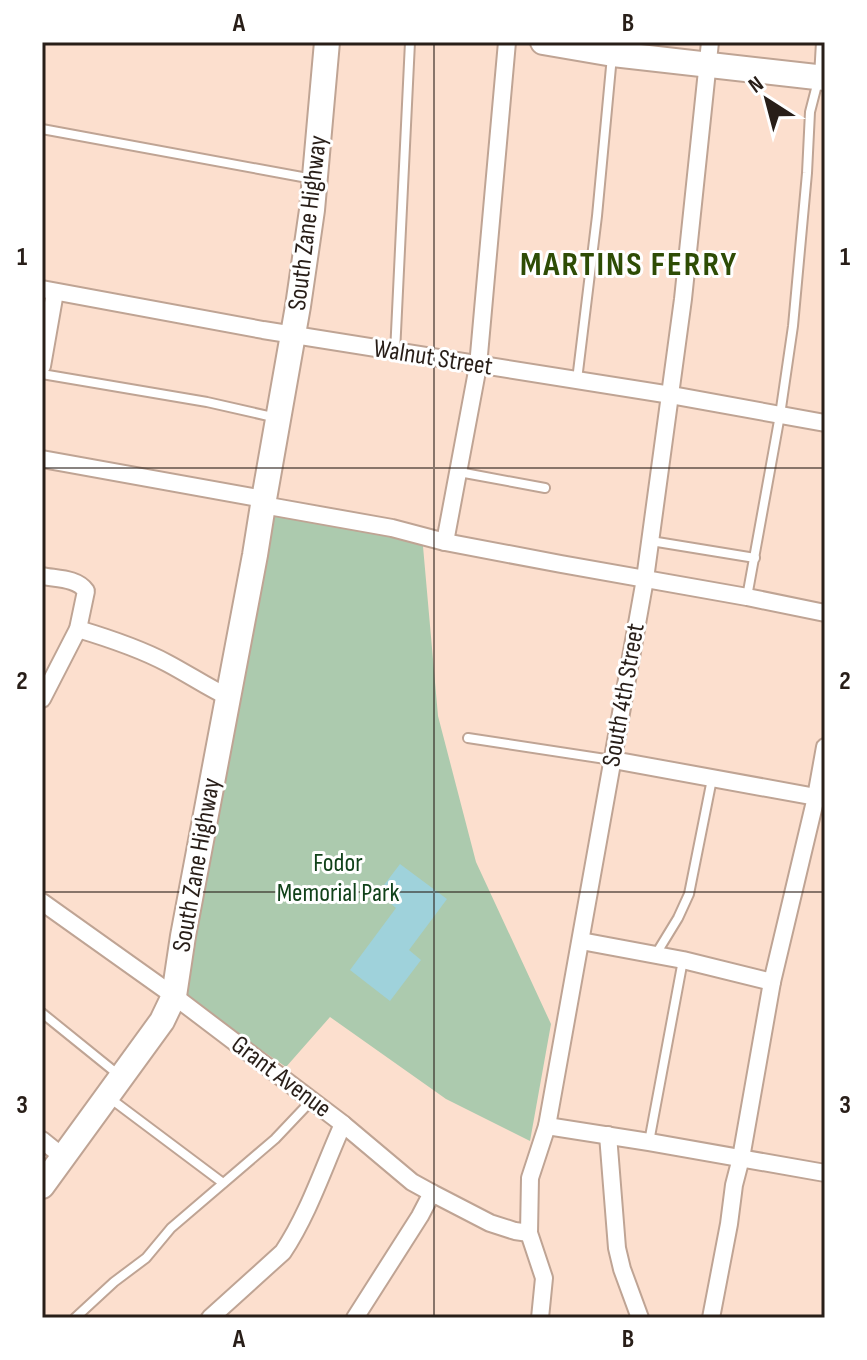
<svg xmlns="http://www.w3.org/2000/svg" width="867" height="1360" viewBox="0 0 867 1360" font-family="'Sofia Sans Condensed',sans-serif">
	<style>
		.green { fill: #accaae }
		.water { fill: #9fd2db }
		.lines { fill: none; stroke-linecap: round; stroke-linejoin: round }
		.lane-casing { stroke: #bfa494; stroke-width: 12 }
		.street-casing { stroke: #bfa494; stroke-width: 20 }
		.secondary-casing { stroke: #bfa494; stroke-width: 28 }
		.lane { stroke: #fff; stroke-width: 8 }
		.street { stroke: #fff; stroke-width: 16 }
		.secondary { stroke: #fff; stroke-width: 24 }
		.grid { fill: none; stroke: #281e18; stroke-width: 2; stroke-opacity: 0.55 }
		.labels { text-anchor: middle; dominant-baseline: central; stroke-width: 6; stroke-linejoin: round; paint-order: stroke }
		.street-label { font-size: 26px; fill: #281e18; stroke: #fff }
		.park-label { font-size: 26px; fill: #11421a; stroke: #fff }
		.district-label { font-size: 34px; font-weight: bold; letter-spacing: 2px; fill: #2e4c05; stroke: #fff }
		.neatline { fill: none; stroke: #281e18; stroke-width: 3 }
		.grid-label { font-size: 26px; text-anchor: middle; font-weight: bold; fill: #281e18 }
	</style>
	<rect width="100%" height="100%" fill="#fcdfce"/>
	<path class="green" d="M 271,507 L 422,535 L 438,716 L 476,862 L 551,1024 L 530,1141 L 446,1099 L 330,1017 L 286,1067 L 175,991 Z"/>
	<path class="water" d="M 400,864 L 447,899 L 409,950 L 421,960 L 390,1001 L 350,970 L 396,908 L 378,893 Z"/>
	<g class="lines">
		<defs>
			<g id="lane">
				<path d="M 42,129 L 313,179"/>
				<path d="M 395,353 L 410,42"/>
				<path d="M 42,374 L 207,402 L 277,418"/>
				<path d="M 577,380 L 597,216 L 612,56"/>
				<path d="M 459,472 L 545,488"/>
				<path d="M 651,541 L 755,558"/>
				<path d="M 747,597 L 780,415 L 793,326 L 807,173 L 810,112 L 819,77 L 821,42"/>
				<path d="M 468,738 L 612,760"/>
				<path d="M 656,954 L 678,918 L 689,894 L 712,779"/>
				<path d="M 42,1013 L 120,1076"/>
				<path d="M 111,1099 L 223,1183"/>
				<path d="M 649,1142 L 683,960"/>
				<path d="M 75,1318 L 114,1282 L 146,1258 L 171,1228 L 275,1139 L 311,1101"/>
			</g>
			<g id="street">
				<path d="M 42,289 L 263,330 L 671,395 L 825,423"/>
				<path d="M 42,366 L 55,292"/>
				<path d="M 42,459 L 264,499 L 263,505 L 392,528 L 445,542 L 561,564 L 747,597 L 825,613"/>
				<path d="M 445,542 L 478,366 L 507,42"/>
				<path d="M 42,576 C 57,579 77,578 86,591 L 78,629 L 42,699"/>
				<path d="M 78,629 C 108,638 139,648 167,663 C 188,674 207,687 228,697"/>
				<path d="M 613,760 L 816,797"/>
				<path d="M 42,902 L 174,996 L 343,1124 L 412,1182 L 432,1193 L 490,1223 L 515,1231 L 529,1233"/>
				<path d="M 581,941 L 683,960 L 772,982"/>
				<path d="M 547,1126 L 649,1142 L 825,1173"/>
				<path d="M 608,1135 L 617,1248 L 622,1269 L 640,1318"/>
				<path d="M 42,1140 L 63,1157"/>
				<path d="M 210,1318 L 283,1252 C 309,1213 324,1166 343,1124"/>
				<path d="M 355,1318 L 420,1216 L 432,1193"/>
				<path d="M 540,1318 L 544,1278 L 529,1233 L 530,1178 L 547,1126 L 645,579 L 683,299 L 710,42"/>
				<path d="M 711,1318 L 729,1224 L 734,1185 L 741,1158 L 772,982 L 816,797 L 825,747"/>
			</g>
			<g id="secondary">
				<path d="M 543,42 L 613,54 L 825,78"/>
				<path d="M 264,499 L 298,306 L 312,210 L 327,42"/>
				<path d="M 42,1186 L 162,1021 L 174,996 L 183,936 L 255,555 L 263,505"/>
			</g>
		</defs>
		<use href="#lane" class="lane-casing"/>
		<use href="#street" class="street-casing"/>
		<use href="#secondary" class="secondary-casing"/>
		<use href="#lane" class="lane"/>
		<use href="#street" class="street"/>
		<use href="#secondary" class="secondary"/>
	</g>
	<path class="grid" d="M 434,42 L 434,1318M 42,468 L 825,468M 42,892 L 825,892"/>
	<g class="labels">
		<g class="street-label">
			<text transform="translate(308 223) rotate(-83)">South Zane Highway</text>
			<text transform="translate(433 358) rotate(9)">Walnut Street</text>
			<text transform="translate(624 695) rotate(-80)">South 4th Street</text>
			<text transform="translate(197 865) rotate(-80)">South Zane Highway</text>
			<text transform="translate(281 1077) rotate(37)">Grant Avenue</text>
		</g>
		<g class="park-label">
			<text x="338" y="863">Fodor<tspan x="338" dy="30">Memorial Park</tspan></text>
		</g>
		<g class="district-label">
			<text x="629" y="264">MARTINS FERRY</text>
		</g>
	</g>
	<rect width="867" height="1360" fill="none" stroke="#ffffff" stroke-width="88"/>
	<g transform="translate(767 100) rotate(324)" stroke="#ffffff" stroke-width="6" paint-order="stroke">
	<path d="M0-6L14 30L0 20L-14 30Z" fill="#281e18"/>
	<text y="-12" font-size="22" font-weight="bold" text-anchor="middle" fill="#281e18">N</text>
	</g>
	<rect x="44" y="44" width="779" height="1272" class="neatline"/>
	<g class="grid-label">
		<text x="239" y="31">A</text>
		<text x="628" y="31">B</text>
		<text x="22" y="265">1</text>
		<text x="845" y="265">1</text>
		<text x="22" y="689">2</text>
		<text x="845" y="689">2</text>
		<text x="22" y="1113">3</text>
		<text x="845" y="1113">3</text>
		<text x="239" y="1347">A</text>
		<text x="628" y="1347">B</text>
	</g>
</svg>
